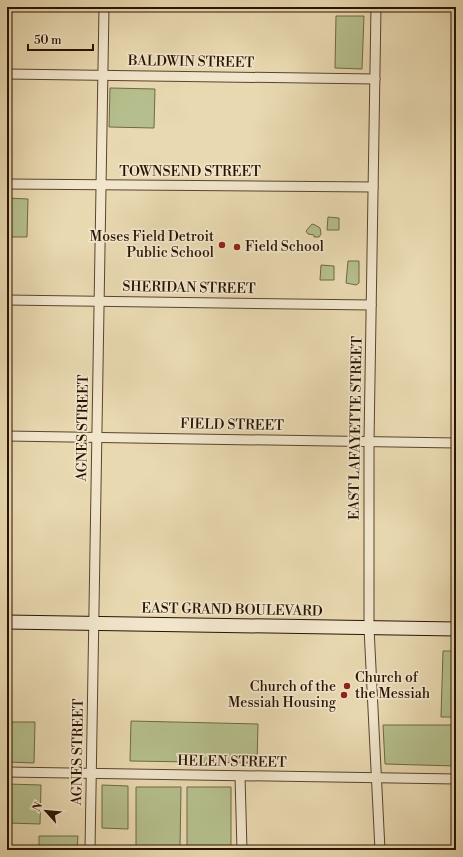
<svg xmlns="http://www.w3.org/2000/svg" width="463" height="857" viewBox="0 0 463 857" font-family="'Libre Bodoni',serif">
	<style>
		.green { fill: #b5bf8d; stroke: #706846 }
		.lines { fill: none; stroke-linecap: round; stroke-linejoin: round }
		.street-casing { stroke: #5a442c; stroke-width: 11 }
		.secondary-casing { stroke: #2a1200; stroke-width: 15 }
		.street { stroke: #f1e6cc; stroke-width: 9 }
		.secondary { stroke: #f1e6cc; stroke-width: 13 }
		.poi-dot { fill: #8f2418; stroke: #f1e6cc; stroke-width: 1.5 }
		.labels { text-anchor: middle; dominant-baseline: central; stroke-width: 3.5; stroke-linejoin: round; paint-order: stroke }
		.street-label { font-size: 14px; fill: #2a1200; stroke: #f1e6cc }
		.poi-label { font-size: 14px; fill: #2a1200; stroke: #f1e6cc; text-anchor: end }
	</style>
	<rect width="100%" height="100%" fill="#e9d9b1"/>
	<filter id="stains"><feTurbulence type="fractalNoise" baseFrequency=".005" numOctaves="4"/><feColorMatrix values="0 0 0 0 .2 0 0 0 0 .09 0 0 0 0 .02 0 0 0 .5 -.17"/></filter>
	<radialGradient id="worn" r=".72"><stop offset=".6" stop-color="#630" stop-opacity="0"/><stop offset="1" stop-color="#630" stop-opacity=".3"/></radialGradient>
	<g class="green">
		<path d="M 336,16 L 364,16 L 362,69 L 335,68 Z"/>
		<path d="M 110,88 L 155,89 L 154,128 L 109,127 Z"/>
		<path d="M 7,198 L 28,199 L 27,237 L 7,237 Z"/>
		<path d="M 328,217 L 339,218 L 339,230 L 327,230 Z"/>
		<path d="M 312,224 L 315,225 L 320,228 L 321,234 L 319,237 L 314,237 L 314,235 L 308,234 L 306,231 Z"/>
		<path d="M 348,261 L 359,261 L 359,283 L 356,285 L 346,283 Z"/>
		<path d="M 321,265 L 334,266 L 334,280 L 320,280 Z"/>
		<path d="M 443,651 L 456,651 L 456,717 L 441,717 Z"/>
		<path d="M 131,721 L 258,724 L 257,763 L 130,761 Z"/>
		<path d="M 7,722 L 35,722 L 34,763 L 7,762 Z"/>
		<path d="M 383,725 L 456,725 L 456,766 L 385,764 Z"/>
		<path d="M 7,784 L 41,785 L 40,824 L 7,823 Z"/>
		<path d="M 102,785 L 128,786 L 128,829 L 102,828 Z"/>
		<path d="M 136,787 L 181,787 L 180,847 L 136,847 Z"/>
		<path d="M 187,787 L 231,787 L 231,847 L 187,848 Z"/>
		<path d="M 39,836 L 78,836 L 77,850 L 39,850 Z"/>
	</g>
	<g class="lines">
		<defs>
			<g id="street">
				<path d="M 376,7 L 369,441 L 369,628 L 380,850"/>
				<path d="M 7,74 L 375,79"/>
				<path d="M 7,184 L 373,187"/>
				<path d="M 7,300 L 371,305"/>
				<path d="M 7,436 L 456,443"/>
				<path d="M 7,772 L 456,779"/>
				<path d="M 240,776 L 242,850"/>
				<path d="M 90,850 L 104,7"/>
			</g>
			<path id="secondary" d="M 7,622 L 456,629"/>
		</defs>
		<use href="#street" class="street-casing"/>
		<use href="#secondary" class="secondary-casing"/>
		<use href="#street" class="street"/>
		<use href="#secondary" class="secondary"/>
	</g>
	<g class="poi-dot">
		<circle cx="222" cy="245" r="4"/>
		<circle cx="237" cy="247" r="4"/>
		<circle cx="347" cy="686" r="4"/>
		<circle cx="344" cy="695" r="4"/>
	</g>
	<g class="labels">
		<g class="street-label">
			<text transform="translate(191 62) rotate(1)">BALDWIN STREET</text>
			<text x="190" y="172">TOWNSEND STREET</text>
			<text transform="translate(189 288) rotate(1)">SHERIDAN STREET</text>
			<text transform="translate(232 425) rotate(1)">FIELD STREET</text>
			<text transform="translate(83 428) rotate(-89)">AGNES STREET</text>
			<text transform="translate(356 428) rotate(-89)">EAST LAFAYETTE STREET</text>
			<text transform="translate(232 610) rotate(1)">EAST GRAND BOULEVARD</text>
			<text transform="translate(78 752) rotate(-89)">AGNES STREET</text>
			<text transform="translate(232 762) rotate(1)">HELEN STREET</text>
		</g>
		<g class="poi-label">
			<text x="214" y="237">Moses Field Detroit<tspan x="214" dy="16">Public School</tspan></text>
			<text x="245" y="247" text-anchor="start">Field School</text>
			<text x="355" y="678" text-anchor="start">Church of<tspan x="355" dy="16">the Messiah</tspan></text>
			<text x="336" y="687">Church of the<tspan x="336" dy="16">Messiah Housing</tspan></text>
		</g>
	</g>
	<rect width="463" height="857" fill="none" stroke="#e9d9b1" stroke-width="24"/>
	<rect x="8" y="8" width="447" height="841" fill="none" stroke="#2a1200" stroke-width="2"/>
	<rect x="12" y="12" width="439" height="833" fill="none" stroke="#2a1200"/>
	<g transform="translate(46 811) rotate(297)" stroke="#f1e6cc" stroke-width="3" paint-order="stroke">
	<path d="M0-3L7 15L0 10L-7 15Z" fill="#2a1200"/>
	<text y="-6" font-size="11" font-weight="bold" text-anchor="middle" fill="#2a1200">N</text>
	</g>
	<path d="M28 44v6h65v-6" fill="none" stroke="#2a1200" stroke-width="2"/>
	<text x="34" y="44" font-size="12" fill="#2a1200" stroke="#f1e6cc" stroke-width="3" paint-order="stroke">50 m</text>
	<rect width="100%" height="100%" filter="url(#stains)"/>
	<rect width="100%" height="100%" fill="url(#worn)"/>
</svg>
